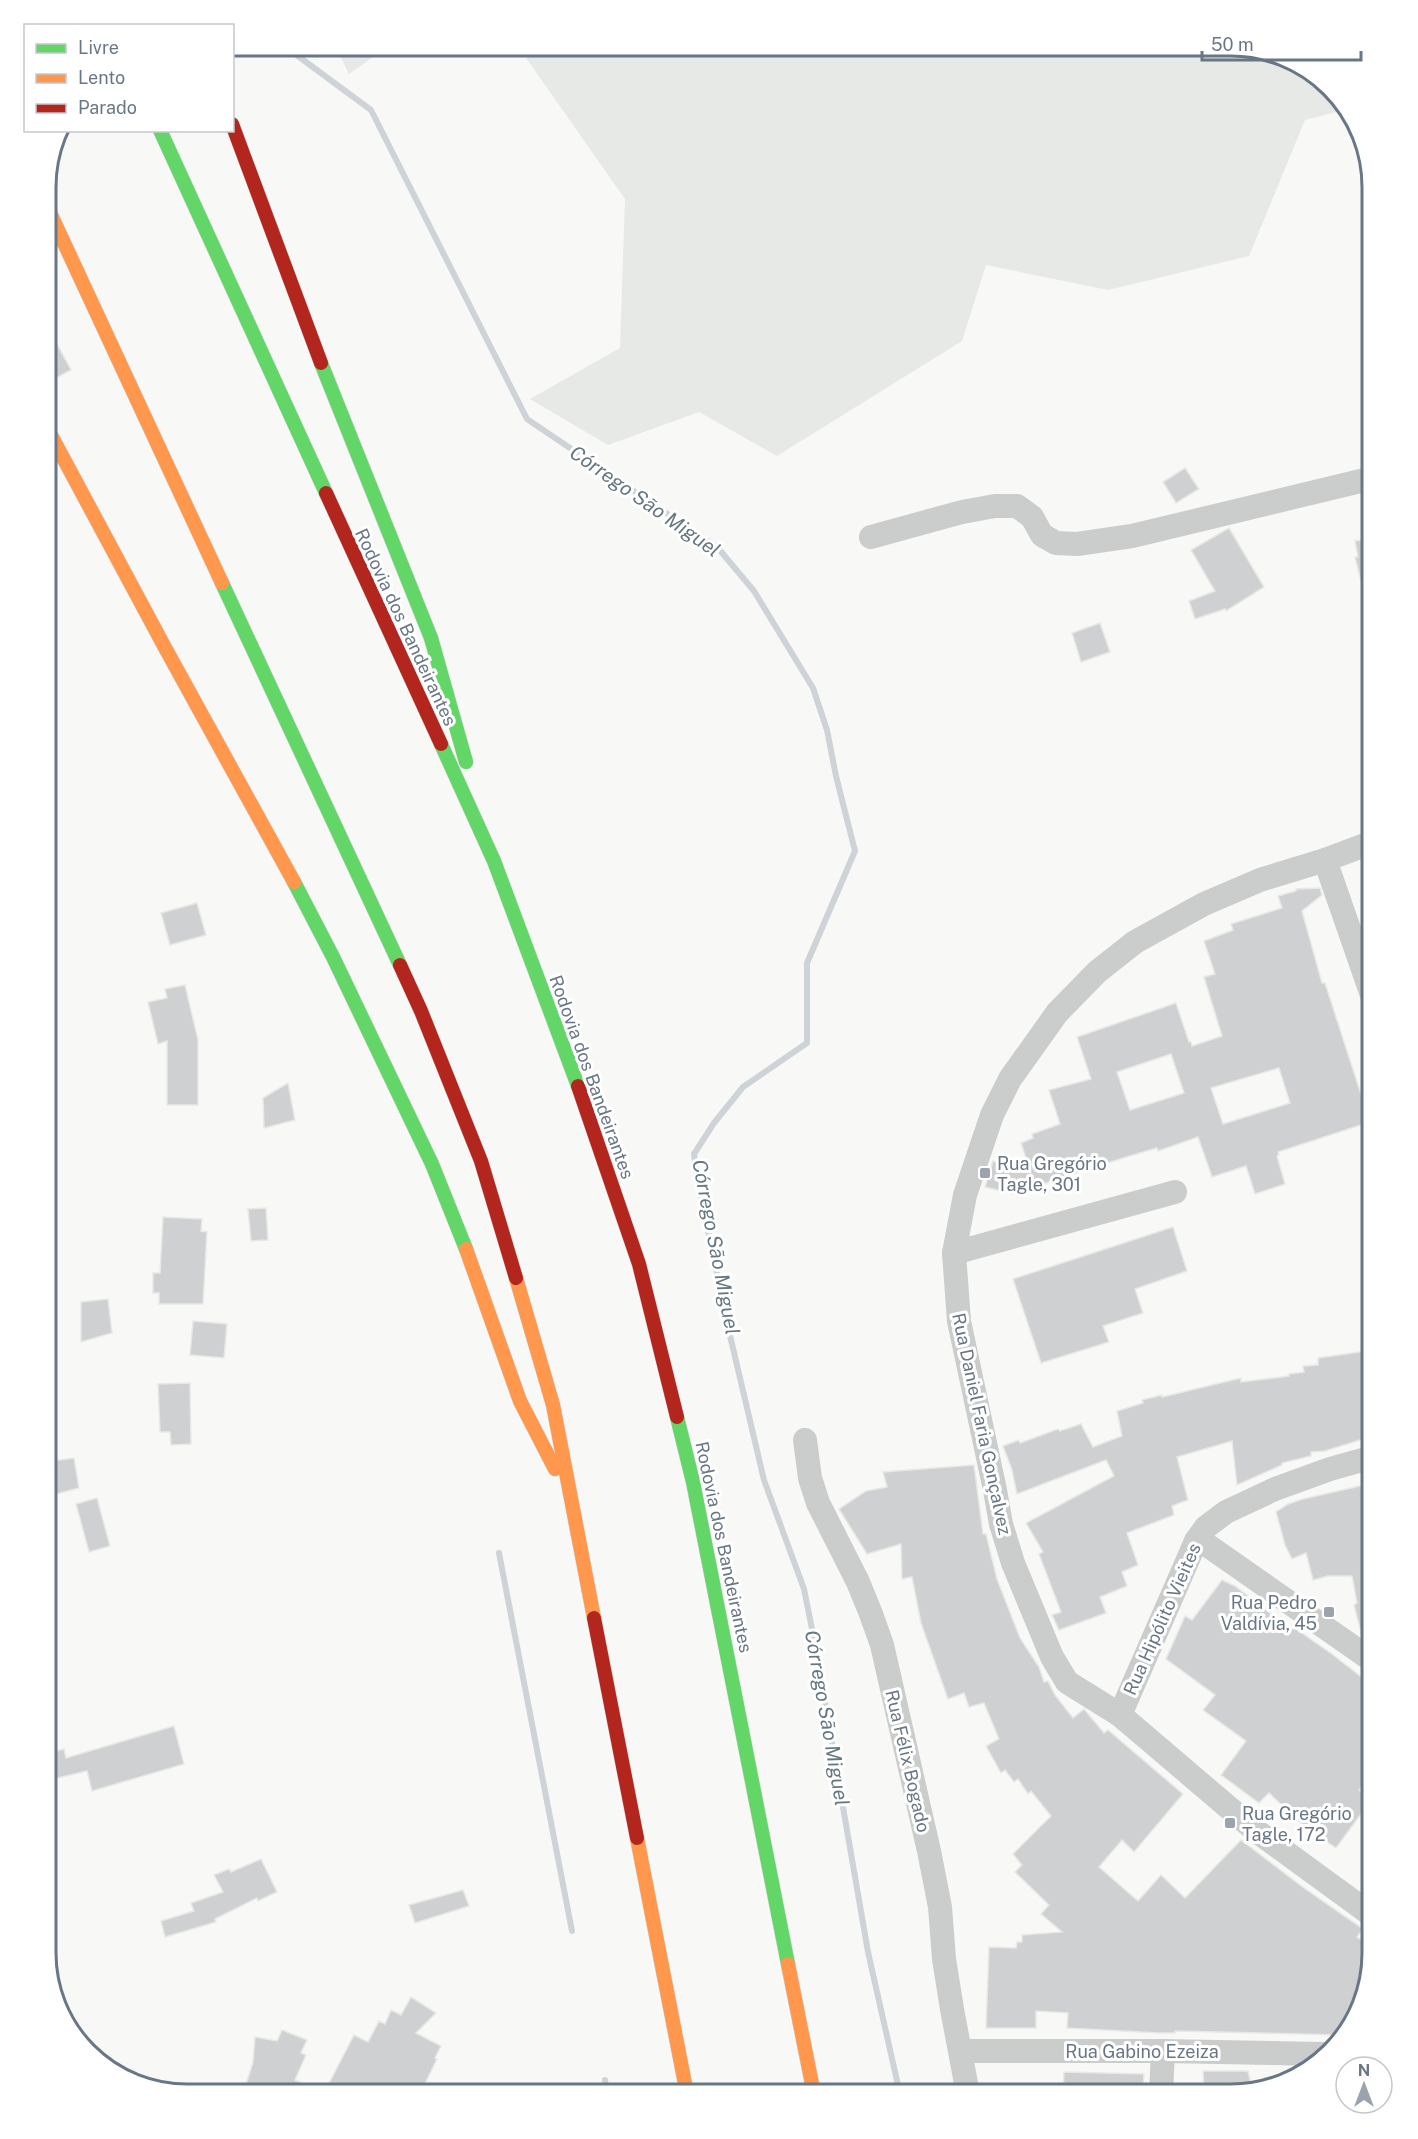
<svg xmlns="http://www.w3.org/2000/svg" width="1418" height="2139" viewBox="0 0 1418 2139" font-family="'Public Sans',sans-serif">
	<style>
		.green { fill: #e6e9e5 }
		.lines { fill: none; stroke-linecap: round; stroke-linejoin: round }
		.stream { stroke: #cdd3d7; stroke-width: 6 }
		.building { fill: #cfd0d1; stroke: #e8e8e6; stroke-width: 1.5; fill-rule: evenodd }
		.fast-casing { stroke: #d4d4d5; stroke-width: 15 }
		.slow-casing { stroke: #d4d4d5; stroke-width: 15 }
		.jam-casing { stroke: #d4d4d5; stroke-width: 15 }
		.street { stroke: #cbcccc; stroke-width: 24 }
		.fast { stroke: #63d668; stroke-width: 14 }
		.slow { stroke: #ff974d; stroke-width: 14 }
		.jam { stroke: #b3261e; stroke-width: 14 }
		.poi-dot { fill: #9ba4ae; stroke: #fff; stroke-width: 2 }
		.labels { text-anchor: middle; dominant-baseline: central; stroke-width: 6; stroke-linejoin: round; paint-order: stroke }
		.street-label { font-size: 18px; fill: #697686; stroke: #fff }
		.poi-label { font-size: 18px; fill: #697686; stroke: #fff; text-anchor: start }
		.water-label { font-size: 20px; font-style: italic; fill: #657781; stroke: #fff }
		.rim { fill: none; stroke: #697686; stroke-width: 3 }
	</style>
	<rect width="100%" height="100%" fill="#f8f8f7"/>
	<g class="green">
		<path d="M 335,45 L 390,45 L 349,74 Z"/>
		<path d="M 517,45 L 1241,45 L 1310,69 L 1348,109 L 1305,120 L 1249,256 L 1108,290 L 986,265 L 962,341 L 777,456 L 699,412 L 608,445 L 530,399 L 620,348 L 625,199 Z"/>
	</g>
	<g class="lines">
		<g class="stream">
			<path d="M 283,45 L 371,110 L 527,419 L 718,548 L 754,591 L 813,688 L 827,730 L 836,776 L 855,851 L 807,963 L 807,1043 L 743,1087 L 714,1123 L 694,1154 L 697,1177 L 728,1327 L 764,1480 L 804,1589 L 814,1639 L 868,1952 L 900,2094"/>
			<path d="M 499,1553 L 572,1931"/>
			<path d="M 605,2080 L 607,2094"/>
		</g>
	</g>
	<g class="building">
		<path d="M 45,322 L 71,370 L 45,384 Z"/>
		<path d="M 1185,468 L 1199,489 L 1176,503 L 1163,482 Z"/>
		<path d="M 1229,528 L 1264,587 L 1226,611 L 1225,609 L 1195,619 L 1189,601 L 1215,591 L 1191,550 Z"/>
		<path d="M 1373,539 L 1373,604 L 1367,605 L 1355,557 L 1358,557 L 1355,541 Z"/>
		<path d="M 1100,623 L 1110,652 L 1081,662 L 1072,633 Z"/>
		<path d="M 1320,888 L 1322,895 L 1302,911 L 1322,983 L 1325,983 L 1370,1122 L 1278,1152 L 1279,1155 L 1277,1156 L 1285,1184 L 1255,1194 L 1246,1166 L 1212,1177 L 1198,1137 L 1158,1151 L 1157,1148 L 1123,1158 L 1013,1194 L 985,1187 L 993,1161 L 1031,1173 L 1021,1143 L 1033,1138 L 1032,1134 L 1060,1124 L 1049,1090 L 1091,1079 L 1077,1037 L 1176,1003 L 1189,1042 L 1191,1042 L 1192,1046 L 1222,1036 L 1204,977 L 1215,974 L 1204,941 L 1233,930 L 1231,924 L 1282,908 L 1278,896 L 1296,891 L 1296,889 ZM 1171,1054 L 1184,1093 L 1130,1110 L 1117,1072 ZM 1279,1068 L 1290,1103 L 1223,1124 L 1211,1088 Z"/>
		<path d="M 197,903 L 206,935 L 170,945 L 161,913 Z"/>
		<path d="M 185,985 L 198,1040 L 198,1105 L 167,1105 L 167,1041 L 158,1044 L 148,1002 L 167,998 L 165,989 Z"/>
		<path d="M 288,1083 L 295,1120 L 264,1128 L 263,1098 Z"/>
		<path d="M 266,1208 L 268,1240 L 251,1241 L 248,1209 Z"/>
		<path d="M 163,1217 L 202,1219 L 201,1231 L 207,1232 L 203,1304 L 159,1304 L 159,1293 L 153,1293 L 153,1273 L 160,1273 Z"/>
		<path d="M 1173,1227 L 1187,1271 L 1135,1289 L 1143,1313 L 1103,1326 L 1109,1342 L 1041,1363 L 1013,1279 Z"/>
		<path d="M 108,1299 L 112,1333 L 81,1342 L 81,1302 Z"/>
		<path d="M 193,1321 L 227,1324 L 224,1358 L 190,1355 Z"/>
		<path d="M 1373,1350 L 1373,1436 L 1325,1451 L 1311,1452 L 1311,1456 L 1282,1463 L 1282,1465 L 1237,1485 L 1232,1441 L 1177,1457 L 1188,1500 L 1172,1506 L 1174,1515 L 1127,1533 L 1138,1565 L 1122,1572 L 1127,1586 L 1100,1597 L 1106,1613 L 1059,1630 L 1052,1615 L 1061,1612 L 1039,1554 L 1043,1552 L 1026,1523 L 1114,1476 L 1106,1460 L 1017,1494 L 1012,1470 L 1003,1446 L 1019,1440 L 1020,1443 L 1058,1429 L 1060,1431 L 1081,1424 L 1093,1447 L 1122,1436 L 1117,1411 L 1143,1403 L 1142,1400 L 1162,1395 L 1162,1397 L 1241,1378 L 1241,1382 L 1289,1376 L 1289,1374 L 1304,1372 L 1303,1366 L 1318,1365 L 1318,1358 Z"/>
		<path d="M 190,1383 L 191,1444 L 171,1445 L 170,1432 L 160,1432 L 158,1384 Z"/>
		<path d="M 74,1458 L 79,1488 L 45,1497 L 45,1462 Z"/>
		<path d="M 974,1465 L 983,1534 L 986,1534 L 997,1579 L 1020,1638 L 1039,1667 L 1044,1682 L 1048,1681 L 1055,1695 L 1073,1718 L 1084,1709 L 1104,1733 L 1108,1730 L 1183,1794 L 1134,1852 L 1122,1840 L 1099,1867 L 1138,1901 L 1161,1875 L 1185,1898 L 1241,1840 L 1304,1888 L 1363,1929 L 1357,1937 L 1373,1947 L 1354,2024 L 1342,2035 L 1175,2031 L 1175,2033 L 1159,2033 L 1067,2028 L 1068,2013 L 1036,2011 L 1036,2028 L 986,2028 L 989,1947 L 1016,1948 L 1017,1942 L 1022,1942 L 1022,1935 L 1062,1932 L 1041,1914 L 1049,1905 L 1015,1872 L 1022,1865 L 1013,1854 L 1051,1816 L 1031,1791 L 1028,1794 L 1018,1779 L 1014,1782 L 1005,1770 L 1001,1773 L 986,1746 L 999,1739 L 984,1703 L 969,1707 L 964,1693 L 948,1699 L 921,1623 L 912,1577 L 902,1579 L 901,1544 L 867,1554 L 839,1509 L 866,1491 L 887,1487 L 883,1472 Z"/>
		<path d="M 1373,1483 L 1373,1644 L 1362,1636 L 1354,1605 L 1357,1603 L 1352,1576 L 1328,1576 L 1313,1580 L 1306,1553 L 1292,1559 L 1285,1545 L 1276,1512 L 1288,1504 L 1303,1499 Z"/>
		<path d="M 97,1498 L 110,1546 L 89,1552 L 76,1504 Z"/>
		<path d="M 1222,1580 L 1235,1586 L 1291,1629 L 1293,1627 L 1332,1654 L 1373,1686 L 1373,1771 L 1359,1790 L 1372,1799 L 1336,1848 L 1303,1825 L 1269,1793 L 1259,1803 L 1221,1775 L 1246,1741 L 1203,1710 L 1215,1695 L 1166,1659 L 1185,1616 L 1192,1620 Z"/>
		<path d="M 174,1726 L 184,1764 L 92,1791 L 87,1771 L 45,1781 L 45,1754 L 64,1749 L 66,1758 Z"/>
		<path d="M 261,1859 L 277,1892 L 258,1901 L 257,1898 L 215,1919 L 216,1922 L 165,1937 L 161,1921 L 194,1911 L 191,1903 L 223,1892 L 214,1875 L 229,1869 L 231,1872 Z"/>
		<path d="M 463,1890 L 469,1906 L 415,1923 L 409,1905 Z"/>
		<path d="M 411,1997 L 436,2013 L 416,2033 L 441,2046 L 435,2058 L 437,2059 L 420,2094 L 243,2094 L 253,2062 L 255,2037 L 277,2041 L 282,2030 L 307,2040 L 301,2053 L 306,2055 L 295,2080 L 324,2093 L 354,2035 L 368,2042 L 379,2021 L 385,2024 L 391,2010 L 401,2015 Z"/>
		<path d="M 1203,2071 L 1248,2071 L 1252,2089 L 1232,2094 L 1204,2094 Z"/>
		<path d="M 1064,2072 L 1144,2074 L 1142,2094 L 1063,2094 Z"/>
	</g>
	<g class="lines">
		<defs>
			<g id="fast">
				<path d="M 160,130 L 326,493"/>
				<path d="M 321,363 L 431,638 L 466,762"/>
				<path d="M 222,583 L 400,965"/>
				<path d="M 441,744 L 494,861 L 578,1086"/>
				<path d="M 294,882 L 333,957 L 432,1164 L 466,1249"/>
				<path d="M 677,1417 L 693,1482 L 788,1964"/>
			</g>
			<g id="slow">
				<path d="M 45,202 L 222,583"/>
				<path d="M 45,424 L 163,644 L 294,882"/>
				<path d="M 466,1249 L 520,1401 L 555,1469"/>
				<path d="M 516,1278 L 553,1405 L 594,1618"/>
				<path d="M 637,1838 L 687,2094"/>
				<path d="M 788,1964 L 814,2094"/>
			</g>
			<g id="jam">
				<path d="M 232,124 L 321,363"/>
				<path d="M 326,493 L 441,744"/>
				<path d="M 400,965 L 421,1011 L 481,1161 L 516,1278"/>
				<path d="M 578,1086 L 639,1264 L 677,1417"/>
				<path d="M 594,1618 L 637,1838"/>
			</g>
		</defs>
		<use href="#fast" class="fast-casing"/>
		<use href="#slow" class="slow-casing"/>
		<use href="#jam" class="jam-casing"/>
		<g class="street">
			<path d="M 871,537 L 962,512 L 995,506 L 1017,506 L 1032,517 L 1042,535 L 1056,543 L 1077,544 L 1132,536 L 1373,478"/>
			<path d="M 1325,860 L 1373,998"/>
			<path d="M 954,1253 L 1175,1192"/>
			<path d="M 805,1440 L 810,1478 L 818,1503 L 858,1582 L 871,1614 L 882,1645 L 929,1851 L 940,1907 L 944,1959 L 952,2009 L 968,2094"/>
			<path d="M 1196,1541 L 1207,1545 L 1373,1661"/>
			<path d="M 1120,1715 L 1196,1541 L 1206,1527 L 1226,1512 L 1275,1489 L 1330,1469 L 1373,1457"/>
			<path d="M 1373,1916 L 1255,1830 L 1120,1715 L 1067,1682 L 1052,1657 L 1013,1563 L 1001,1524 L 995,1490 L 959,1321 L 954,1253 L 965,1195 L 992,1115 L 1010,1079 L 1057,1013 L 1097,972 L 1135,942 L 1204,904 L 1260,880 L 1325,860 L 1373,842"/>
			<path d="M 961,2051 L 1163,2051 L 1323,2054"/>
			<path d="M 1161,2094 L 1163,2051"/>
		</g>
		<use href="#fast" class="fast"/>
		<use href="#slow" class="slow"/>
		<use href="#jam" class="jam"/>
	</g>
	<g class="poi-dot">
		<rect x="979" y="1167" width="12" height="12" rx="3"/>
		<rect x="1323" y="1606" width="12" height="12" rx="3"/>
		<rect x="1224" y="1817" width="12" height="12" rx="3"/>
	</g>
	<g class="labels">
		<g class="street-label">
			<text transform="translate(406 627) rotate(65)">Rodovia dos Bandeirantes</text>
			<text transform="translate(592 1077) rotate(70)">Rodovia dos Bandeirantes</text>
			<text transform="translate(982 1424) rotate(78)">Rua Daniel Faria Gonçalvez</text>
			<text transform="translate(724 1547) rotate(78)">Rodovia dos Bandeirantes</text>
			<text transform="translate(1162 1619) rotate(-66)">Rua Hipólito Vieites</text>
			<text transform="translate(908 1761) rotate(77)">Rua Félix Bogado</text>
			<text x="1142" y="2051">Rua Gabino Ezeiza</text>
		</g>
		<g class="poi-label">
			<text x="997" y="1163">Rua Gregório<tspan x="997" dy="21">Tagle, 301</tspan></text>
			<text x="1317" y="1602" text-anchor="end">Rua Pedro<tspan x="1317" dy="21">Valdívia, 45</tspan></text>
			<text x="1242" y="1813">Rua Gregório<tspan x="1242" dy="21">Tagle, 172</tspan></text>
		</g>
		<g class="water-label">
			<text transform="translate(645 501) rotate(35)">Córrego São Miguel</text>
			<text transform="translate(716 1247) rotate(79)">Córrego São Miguel</text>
			<text transform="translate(827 1718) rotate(80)">Córrego São Miguel</text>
		</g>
	</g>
	<path d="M0 0H1418V2139H0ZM187 56H1231A131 131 0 0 1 1362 187V1953A131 131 0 0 1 1231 2084H187A131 131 0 0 1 56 1953V187A131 131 0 0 1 187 56Z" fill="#fff" fill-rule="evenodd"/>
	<path class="rim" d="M187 56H1231A131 131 0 0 1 1362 187V1953A131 131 0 0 1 1231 2084H187A131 131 0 0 1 56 1953V187A131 131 0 0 1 187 56Z"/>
	<rect x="24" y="24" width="210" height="108" fill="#ffffff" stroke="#c3c8cf" stroke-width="1.5"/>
	<rect x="36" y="44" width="30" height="9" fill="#63d668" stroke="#c3c8cf" stroke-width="1.5"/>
	<text x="78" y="54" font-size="18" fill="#697686">Livre</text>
	<rect x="36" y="74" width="30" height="9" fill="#ff974d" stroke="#c3c8cf" stroke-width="1.5"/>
	<text x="78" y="84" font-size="18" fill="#697686">Lento</text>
	<rect x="36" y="104" width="30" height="9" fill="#b3261e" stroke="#c3c8cf" stroke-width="1.5"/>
	<text x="78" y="114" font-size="18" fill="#697686">Parado</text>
	<g transform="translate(1364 2085)"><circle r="28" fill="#ffffff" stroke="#c3c8cf" stroke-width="1.5"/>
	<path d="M0-4.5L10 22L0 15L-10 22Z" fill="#9ba4ae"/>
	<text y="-9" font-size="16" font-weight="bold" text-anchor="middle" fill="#697686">N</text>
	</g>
	<path d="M1202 51v9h159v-9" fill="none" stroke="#697686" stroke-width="3"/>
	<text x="1211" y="51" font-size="18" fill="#697686" stroke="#ffffff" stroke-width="4.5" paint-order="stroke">50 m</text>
</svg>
